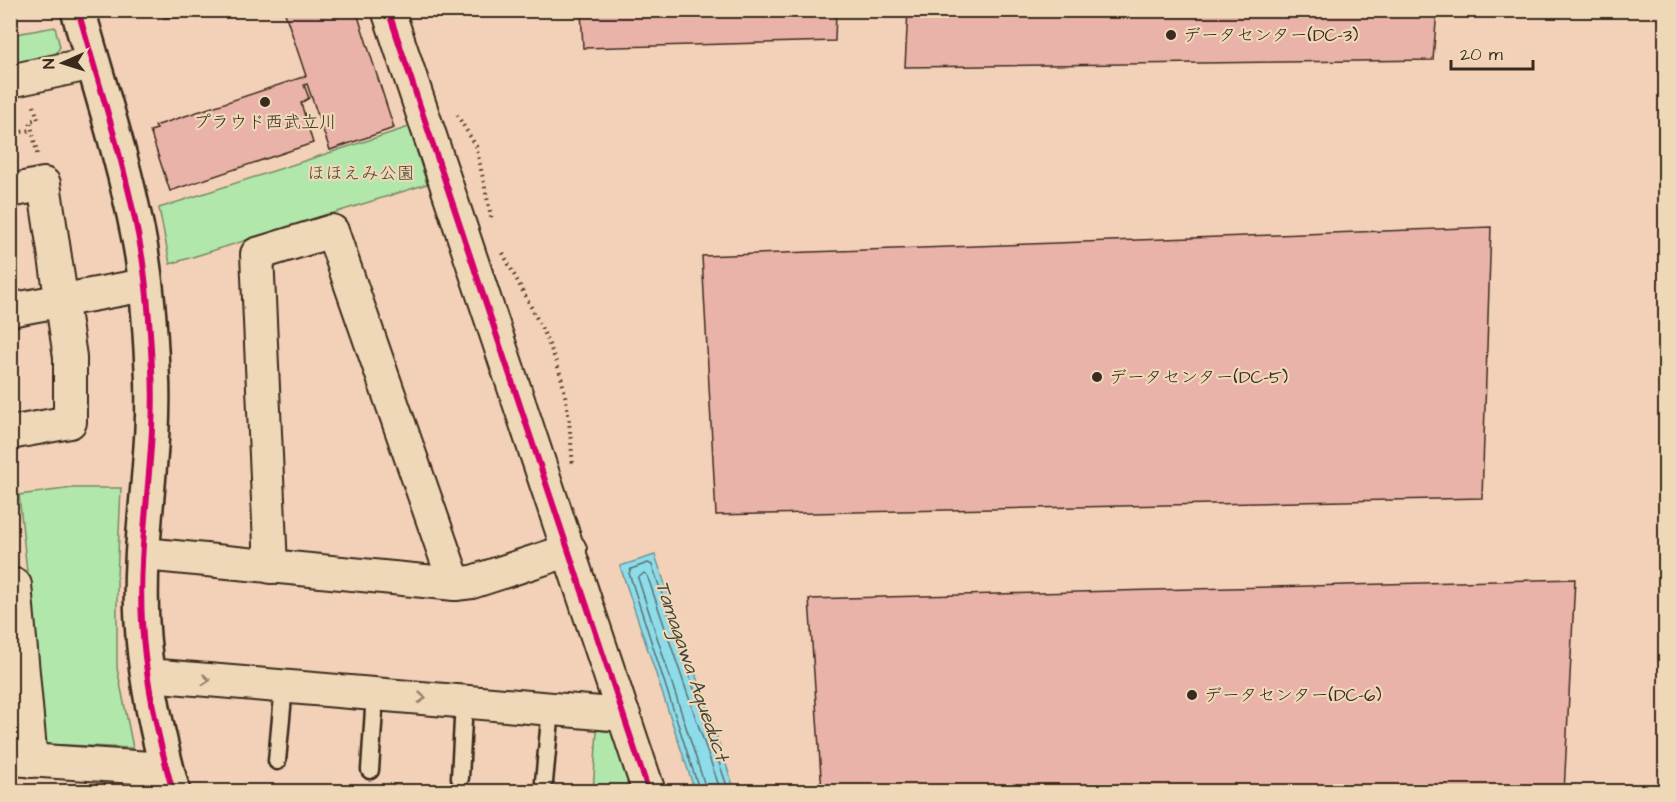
<svg xmlns="http://www.w3.org/2000/svg" width="1676" height="802" viewBox="0 0 1676 802" font-family="'Architects Daughter','Klee One',sans-serif">
	<style>
		.green { fill: #b1e7aa; stroke: #768864; stroke-width: 1.5 }
		.water { fill: #8ddcea; stroke: #6c9598; stroke-width: 1.5 }
		.lines { fill: none; stroke-linecap: round; stroke-linejoin: round }
		.shore { stroke: #5c7170; stroke-width: 1.5 }
		.building { fill: #eab3aa; stroke: #3b2a1e; stroke-width: 1.5 }
		.service-casing { stroke: #3b2a1e; stroke-width: 21 }
		.minor-casing { stroke: #3b2a1e; stroke-width: 36 }
		.tertiary-casing { stroke: #3b2a1e; stroke-width: 38 }
		.path { stroke: #3b2a1e; stroke-width: 4; stroke-dasharray: 1.5 4.5; stroke-linecap: butt }
		.service { stroke: #eed8b7; stroke-width: 16 }
		.minor { stroke: #eed8b7; stroke-width: 32 }
		.tertiary { stroke: #eed8b7; stroke-width: 33 }
		.cycleway-casing { stroke: #eed8b7; stroke-width: 10 }
		.cycleway { stroke: #d6006c; stroke-width: 6 }
		.oneway { stroke: #94816a }
		.poi-dot { fill: #3b2a1e; stroke: #eed8b7; stroke-width: 2 }
		.labels { text-anchor: middle; dominant-baseline: central; stroke-width: 4.5; stroke-linejoin: round; paint-order: stroke }
		.poi-label { font-size: 18px; fill: #3b2a1e; stroke: #eed8b7; text-anchor: start }
		.park-label { font-size: 18px; fill: #4d4633; stroke: #eed8b7 }
		.water-label { font-size: 20px; font-style: italic; fill: #47453d; stroke: #eed8b7 }
	</style>
	<rect width="100%" height="100%" fill="#f3d1b8"/>
	<filter id="ink" filterUnits="userSpaceOnUse"><feTurbulence type="fractalNoise" baseFrequency=".0167" numOctaves="2"/><feDisplacementMap in="SourceGraphic" scale="12" xChannelSelector="R" yChannelSelector="G"/><feConvolveMatrix kernelMatrix="1 2 1 2 8 2 1 2 1" color-interpolation-filters="sRGB"/></filter>
	<g filter="url(#ink)">
		<g class="green">
			<path d="M 55,27 L 60,47 L 53,59 L 11,66 L 11,35 Z"/>
			<path d="M 409,127 L 427,184 L 170,264 L 159,208 Z"/>
			<path d="M 73,488 L 121,488 L 117,577 L 117,668 L 133,748 L 45,744 L 19,495 Z"/>
			<path d="M 597,730 L 613,732 L 632,791 L 593,792 Z"/>
		</g>
		<path class="water" d="M 655,555 L 735,791 L 695,791 L 620,566 Z"/>
		<g class="lines">
			<g class="shore">
				<path d="M 700,792 L 629,573 L 631,569 L 648,563 L 652,565 L 729,792"/>
				<path d="M 707,792 L 638,578 L 644,573 L 647,575 L 721,792"/>
			</g>
		</g>
		<g class="building">
			<path d="M 150,10 L 205,10 L 195,13 L 195,17 L 164,18 L 163,14 L 151,14 Z"/>
			<path d="M 284,10 L 356,10 L 394,128 L 330,150 L 307,84 L 304,85 L 309,98 L 301,103 L 313,143 L 170,191 L 150,131 L 157,129 L 155,126 L 306,76 Z"/>
			<path d="M 581,10 L 836,10 L 835,41 L 583,48 Z"/>
			<path d="M 908,10 L 1437,10 L 1433,60 L 905,67 Z"/>
			<path d="M 1491,227 L 1482,498 L 716,515 L 702,256 Z"/>
			<path d="M 1575,579 L 1564,792 L 822,792 L 809,599 Z"/>
		</g>
		<g class="lines">
			<defs>
				<g id="service">
					<path d="M 277,761 L 284,686"/>
					<path d="M 370,770 L 375,694"/>
					<path d="M 460,778 L 464,701"/>
					<path d="M 544,782 L 551,709"/>
				</g>
				<g id="minor">
					<path d="M 388,10 L 649,792"/>
					<path d="M 10,81 L 93,63"/>
					<path d="M 10,191 L 44,184 L 70,357 L 70,422 L 10,433"/>
					<path d="M 10,310 L 145,285"/>
					<path d="M 144,554 L 455,584 L 472,582 L 570,550"/>
					<path d="M 271,567 L 257,254 L 332,231 L 455,584"/>
					<path d="M 10,586 L 15,585 L 31,761"/>
					<path d="M 148,675 L 624,715"/>
					<path d="M 11,759 L 166,769"/>
				</g>
				<path id="tertiary" d="M 78,10 C 99,85 123,158 138,234 C 147,277 150,324 152,369 C 157,454 137,538 142,622 C 145,678 158,738 173,792"/>
			</defs>
			<use href="#service" class="service-casing"/>
			<use href="#minor" class="minor-casing"/>
			<use href="#tertiary" class="tertiary-casing"/>
			<g class="path">
				<path d="M 34,106 L 38,119 L 30,121 L 38,157"/>
				<path d="M 457,115 L 476,146 L 492,221"/>
				<path d="M 10,134 L 32,130"/>
				<path d="M 503,253 C 521,289 541,323 556,361 C 568,394 570,431 573,466"/>
			</g>
			<use href="#service" class="service"/>
			<use href="#minor" class="minor"/>
			<use href="#tertiary" class="tertiary"/>
			<defs>
				<g id="cycleway">
					<path d="M 78,10 C 99,85 123,158 138,234 C 147,277 150,324 152,369 C 157,454 137,538 142,622 C 145,678 158,738 173,792"/>
					<path d="M 388,10 L 649,792"/>
				</g>
			</defs>
			<use href="#cycleway" class="cycleway-casing"/>
			<use href="#cycleway" class="cycleway"/>
		</g>
		<defs><path id="oneway-chevron" d="M-2-3.5L2.5 0L-2 3.5" fill="none" stroke-width="1.6" stroke-linecap="round" stroke-linejoin="round" transform="scale(1.5)"/></defs>
		<g class="oneway">
			<use href="#oneway-chevron" transform="translate(206 680) rotate(5)"/>
			<use href="#oneway-chevron" transform="translate(422 698) rotate(5)"/>
		</g>
	</g>
	<g class="poi-dot">
		<circle cx="1171" cy="35" r="6"/>
		<circle cx="265" cy="102" r="6"/>
		<circle cx="1097" cy="377" r="6"/>
		<circle cx="1192" cy="695" r="6"/>
	</g>
	<g class="labels">
		<g class="poi-label">
			<text x="1183" y="35">データセンター(DC-3)</text>
			<text x="265" y="122" text-anchor="middle">プラウド西武立川</text>
			<text x="1109" y="377">データセンター(DC-5)</text>
			<text x="1204" y="695">データセンター(DC-6)</text>
		</g>
		<g class="park-label">
			<text x="361" y="173">ほほえみ公園</text>
		</g>
		<g class="water-label">
			<text transform="translate(692 671) rotate(71)">Tamagawa Aqueduct</text>
		</g>
	</g>
	<rect width="1676" height="802" fill="none" stroke="#eed8b7" stroke-width="36"/>
	<rect x="18" y="18" width="1640" height="766" fill="none" stroke="#3b2a1e" stroke-width="2" filter="url(#ink)"/>
	<g transform="translate(63 63) rotate(267)" stroke="#eed8b7" stroke-width="4.5" paint-order="stroke">
	<path d="M0-4.5L10 22L0 15L-10 22Z" fill="#3b2a1e"/>
	<text y="-9" font-size="16" font-weight="bold" text-anchor="middle" fill="#3b2a1e">N</text>
	</g>
	<path d="M1451 60v9h82v-9" fill="none" stroke="#3b2a1e" stroke-width="3"/>
	<text x="1460" y="60" font-size="18" fill="#3b2a1e" stroke="#eed8b7" stroke-width="4.5" paint-order="stroke">20 m</text>
</svg>
